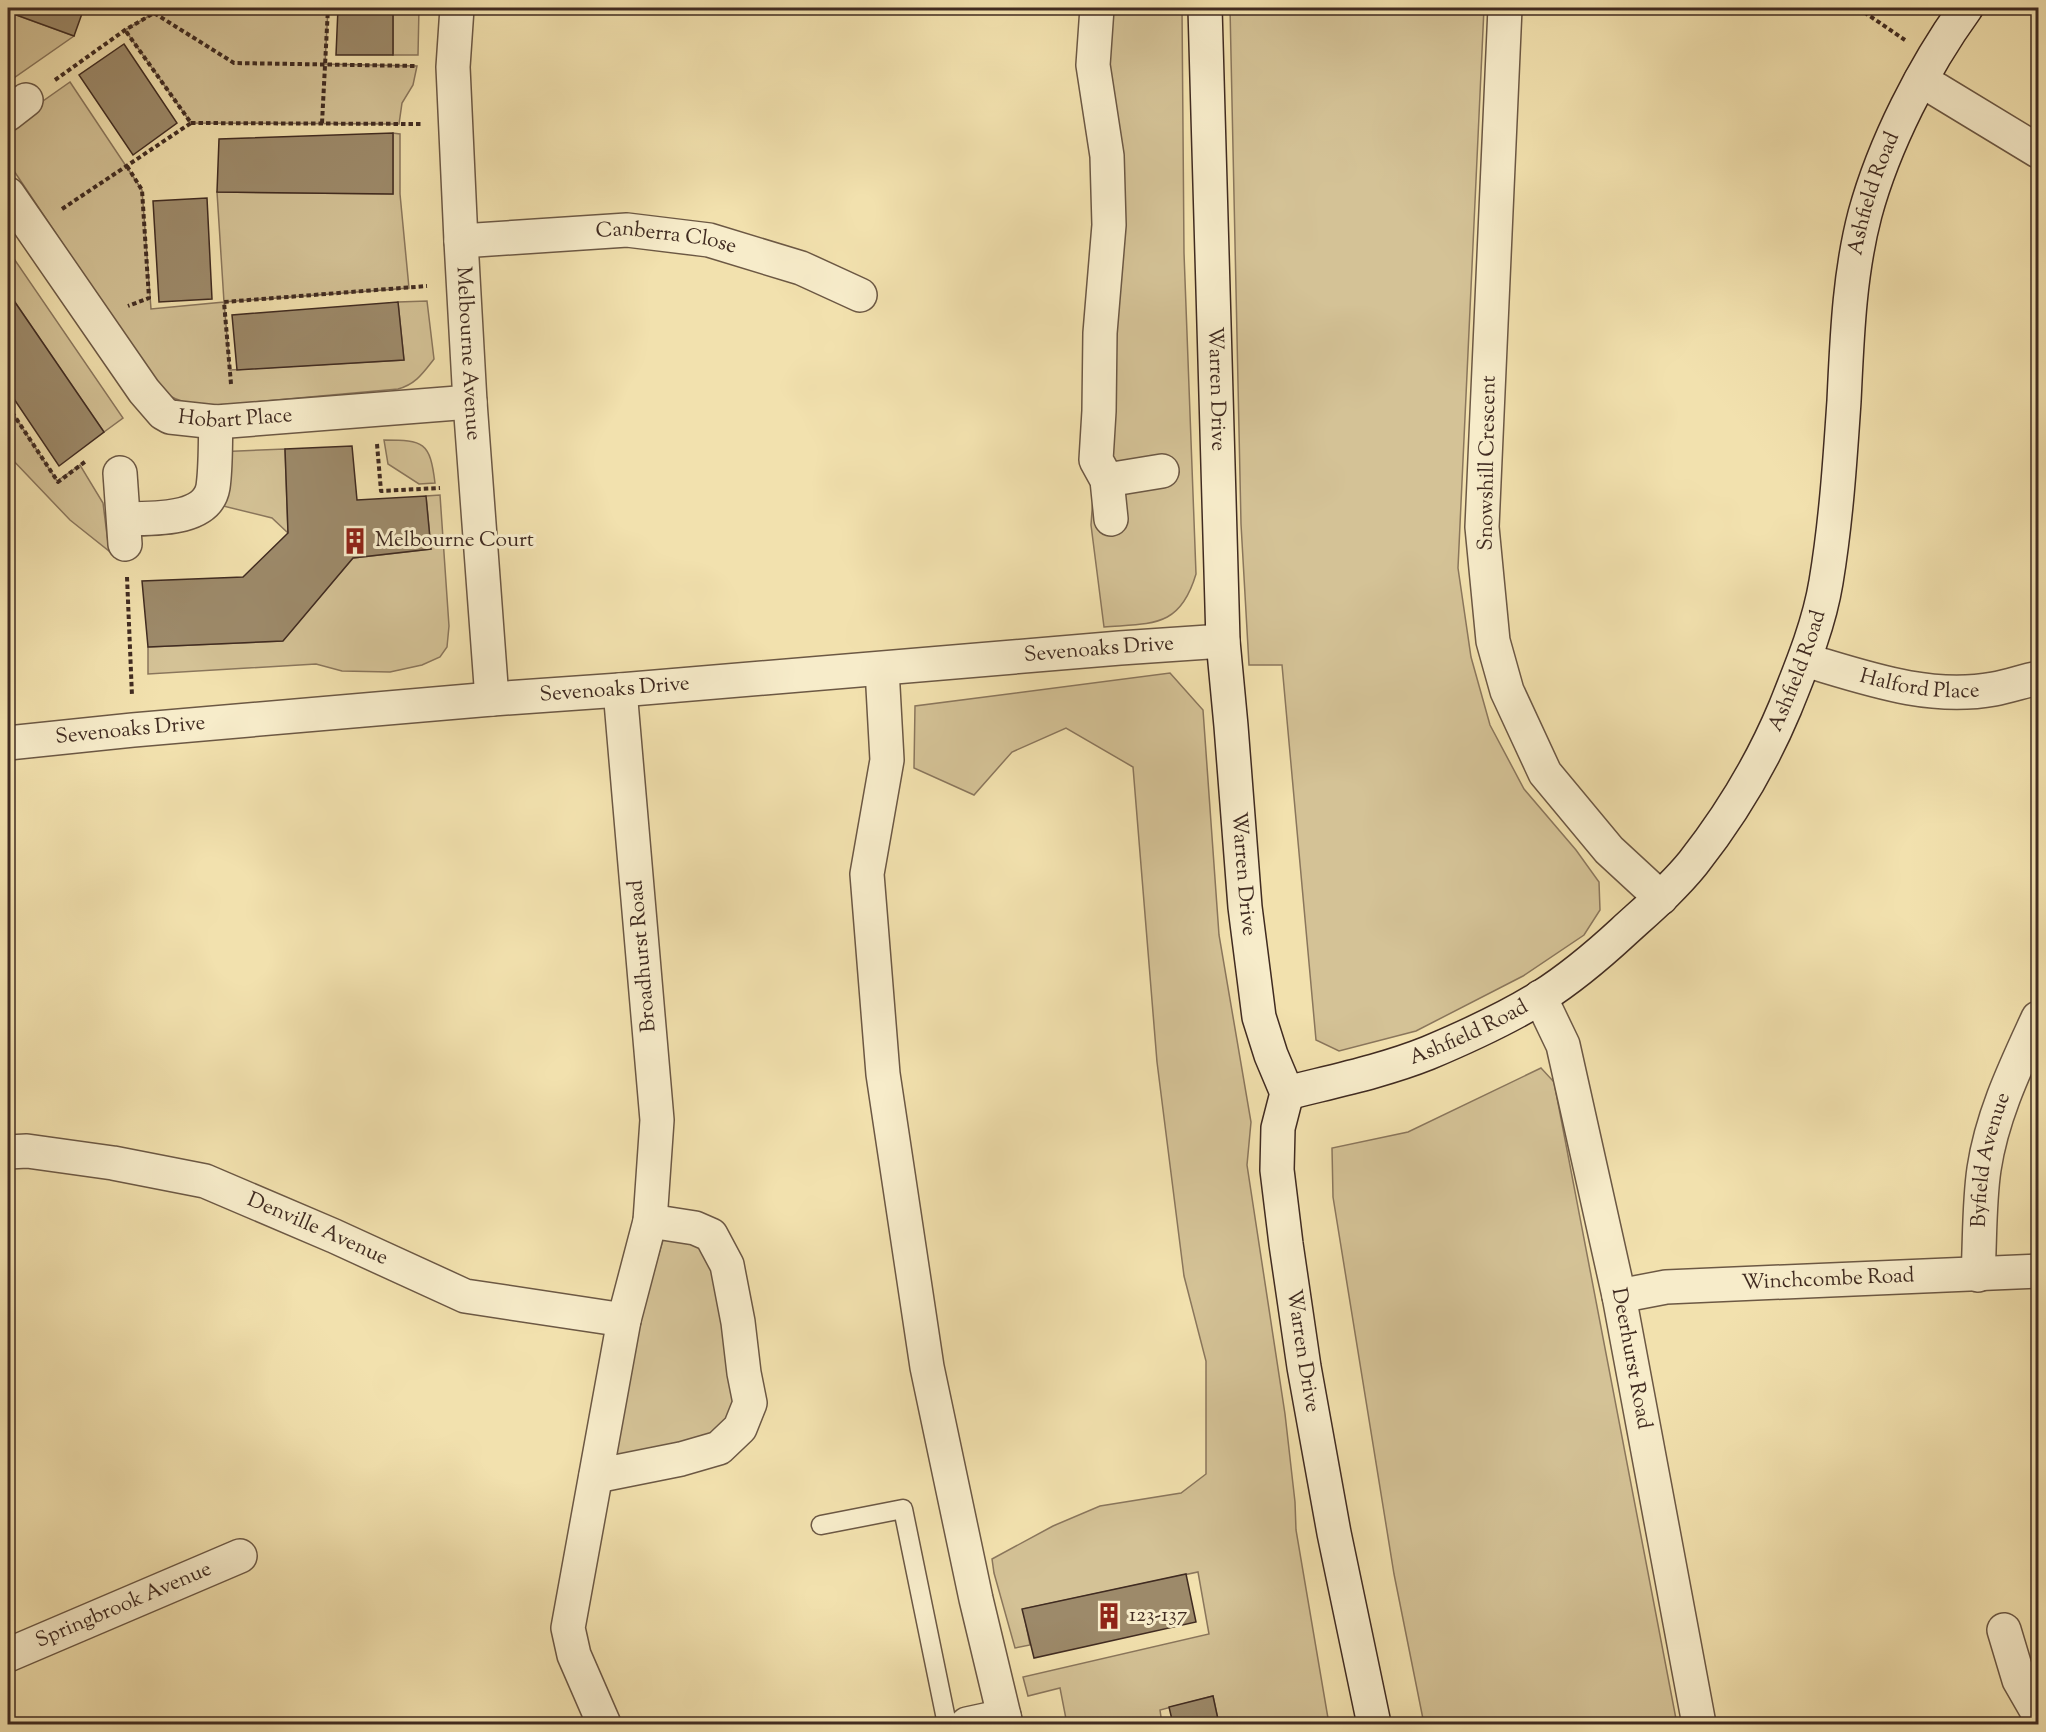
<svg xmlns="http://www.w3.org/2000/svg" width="2046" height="1732" viewBox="0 0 2046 1732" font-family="'Sorts Mill Goudy',serif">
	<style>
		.green { fill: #d4c296; stroke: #8a765c; stroke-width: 1.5 }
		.building { fill: #9d8a6a; stroke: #402b21; stroke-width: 1.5 }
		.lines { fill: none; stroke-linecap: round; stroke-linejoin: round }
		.lane-casing { stroke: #6c5844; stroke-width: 21 }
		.street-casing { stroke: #6c5844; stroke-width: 36 }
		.secondary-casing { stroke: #402b21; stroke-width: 36 }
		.path { stroke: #402b21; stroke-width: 4; stroke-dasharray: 4.5 3; stroke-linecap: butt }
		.lane { stroke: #f7ecca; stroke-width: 18 }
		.street { stroke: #f7ecca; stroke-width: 33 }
		.secondary { stroke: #f7ecca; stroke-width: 33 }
		.labels { text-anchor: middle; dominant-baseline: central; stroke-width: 6; stroke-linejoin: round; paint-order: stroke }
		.street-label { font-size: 21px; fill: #402b21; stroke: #f7ecca }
		.poi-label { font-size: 21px; fill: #402b21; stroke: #f7ecca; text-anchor: start }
	</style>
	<rect width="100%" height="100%" fill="#f2e1ae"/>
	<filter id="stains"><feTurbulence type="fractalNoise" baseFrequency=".00333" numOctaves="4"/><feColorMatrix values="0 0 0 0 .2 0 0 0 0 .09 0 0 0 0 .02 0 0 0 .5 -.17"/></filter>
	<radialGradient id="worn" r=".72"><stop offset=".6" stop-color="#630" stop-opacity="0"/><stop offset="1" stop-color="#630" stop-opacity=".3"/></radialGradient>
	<g class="green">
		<path d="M 156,8 L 328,8 L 325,64 L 417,66 L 413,85 L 402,103 L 399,124 L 191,123 L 125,30 L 154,13 Z"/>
		<path d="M 393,8 L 419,8 L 418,55 L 393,55 Z"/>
		<path d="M 1092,8 L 1182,8 L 1184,253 L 1196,574 C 1180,628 1153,623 1104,627 L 1091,525 L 1099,411 Z"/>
		<path d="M 1230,8 L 1484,8 L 1458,568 L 1471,657 L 1490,725 L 1524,789 L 1576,850 L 1599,882 L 1600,910 L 1584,935 L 1523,976 L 1416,1031 L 1339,1051 L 1316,1040 L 1282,665 L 1249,665 L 1241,524 Z"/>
		<path d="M 8,12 L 74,36 L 8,82 Z"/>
		<path d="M 70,82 L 142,190 L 151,309 L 224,302 L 217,192 L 393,194 L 393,133 L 400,134 L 400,194 L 409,288 L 224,302 L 230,370 L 404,360 L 398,302 L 427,301 L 434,359 C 423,373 416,384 398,389 L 233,404 C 213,405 188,407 170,396 C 165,393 160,387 156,383 L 8,162 L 9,125 Z"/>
		<path d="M 8,250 L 123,418 L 104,432 L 8,292 Z"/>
		<path d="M 8,406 L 57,481 L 80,465 L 103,503 L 109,551 L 70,520 L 8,455 Z"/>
		<path d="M 384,440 C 424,440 430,442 435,483 L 419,484 L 388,464 Z"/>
		<path d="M 285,449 L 288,533 L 272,518 L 207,502 L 215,452 Z"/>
		<path d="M 440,495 L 449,626 L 447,647 L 440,657 L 422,665 L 390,672 L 342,671 L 316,664 L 148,674 L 148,647 L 282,641 L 353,558 L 431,549 L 426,496 Z"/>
		<path d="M 1170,673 L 1203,710 L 1219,935 L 1251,1122 L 1247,1165 L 1285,1414 L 1295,1502 L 1296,1530 L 1329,1724 L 1219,1724 L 1213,1696 L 1160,1710 L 1162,1724 L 1067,1724 L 1060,1688 L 1028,1696 L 1023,1677 L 1209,1634 L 1198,1572 L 1023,1609 L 1030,1645 L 1015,1648 L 994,1573 L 992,1559 L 1053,1526 L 1100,1506 L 1181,1493 L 1206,1474 L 1206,1361 L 1184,1276 L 1157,1062 L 1133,767 L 1066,728 L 1012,752 L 974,795 L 914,768 L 915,706 Z"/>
		<path d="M 1541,1068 L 1554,1082 L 1677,1724 L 1424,1724 L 1394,1574 L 1333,1197 L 1332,1148 L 1408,1132 Z"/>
		<path d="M 668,1223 L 711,1235 L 740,1428 L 611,1473 L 642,1311 Z"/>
	</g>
	<g class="building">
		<path d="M 8,8 L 84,8 L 74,36 L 8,12 Z"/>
		<path d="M 338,8 L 393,8 L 393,55 L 336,55 Z"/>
		<path d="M 124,44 L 177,123 L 133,155 L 79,75 Z"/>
		<path d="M 393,133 L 393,194 L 217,192 L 219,139 Z"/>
		<path d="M 207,198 L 212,299 L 159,302 L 153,201 Z"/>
		<path d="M 8,292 L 104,432 L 59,466 L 8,390 Z"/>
		<path d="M 398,302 L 404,360 L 237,370 L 232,315 Z"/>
		<path d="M 352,446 L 357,500 L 426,496 L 431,549 L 353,558 L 283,641 L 148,647 L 142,581 L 243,577 L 288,533 L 285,449 Z"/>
		<path d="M 1186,1574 L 1196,1622 L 1034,1658 L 1022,1609 Z"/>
		<path d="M 1213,1696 L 1219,1724 L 1173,1724 L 1169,1707 Z"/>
	</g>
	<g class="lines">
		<defs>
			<path id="lane" d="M 821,1525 L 903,1509 L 947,1724"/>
			<g id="street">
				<path id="s1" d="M 457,8 L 453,67 L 461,241 L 470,402 L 492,699"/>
				<path d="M 1097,8 L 1093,65 L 1107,156 L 1109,225 L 1100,333 L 1099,411 L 1096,460 L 1107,480 L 1111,519"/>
				<path d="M 1505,8 L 1482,527 L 1493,641 L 1507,691 L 1545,773 L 1609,850 L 1661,898"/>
				<path d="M 1921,80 L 2038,151"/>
				<path d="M 8,114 L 26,100"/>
				<path id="s2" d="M 8,194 L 144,391 L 163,413 L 170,417 L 216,422 L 470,402"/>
				<path id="s3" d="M 461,241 L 627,230 L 709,240 L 801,268 L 860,295"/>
				<path d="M 120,473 L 125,544"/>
				<path d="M 1107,480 L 1162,471"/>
				<path d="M 124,519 C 151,518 207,522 213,487 C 216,466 215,443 216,422"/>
				<path id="s4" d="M 1805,660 C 1866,678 1929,701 1994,689 C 2009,686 2024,681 2038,678"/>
				<path d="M 882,669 L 887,760 L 867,874 L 883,1074 L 927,1367 L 976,1599 L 1006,1724"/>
				<path id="s5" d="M 8,743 L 133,730 L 492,699 L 620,690 L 1120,648 L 1223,641"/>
				<path id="s6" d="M 1540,997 L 1563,1045 L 1619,1296 L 1699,1724"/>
				<path id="s7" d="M 8,1152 L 27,1151 L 113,1163 L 205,1181 L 334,1236 L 465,1296 L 624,1320"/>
				<path id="s8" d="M 1978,1275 C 1980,1240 1979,1203 1984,1169 C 1992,1115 2016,1066 2038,1018"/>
				<path id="s9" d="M 1619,1296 L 1666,1287 L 2038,1271"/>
				<path d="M 596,1476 L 681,1459 L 719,1448 L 740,1428 L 750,1403 L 744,1373 L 738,1322 L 727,1265 L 711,1235 L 695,1228 L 650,1221"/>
				<path d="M 2004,1630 L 2019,1680 L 2038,1713"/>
				<path id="s10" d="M 8,1655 L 240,1556"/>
				<path d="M 604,1724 L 574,1655 L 568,1628 L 624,1320 L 650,1221 L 657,1120 L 620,690"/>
				<path d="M 967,1724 L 1004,1716"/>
			</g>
			<g id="secondary">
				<path id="s11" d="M 1205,8 L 1223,641 L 1231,726 L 1245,907 L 1259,1017 L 1271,1055 L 1287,1093 L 1278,1128 L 1277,1170 L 1286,1244 L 1304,1367 L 1334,1533 L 1374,1724"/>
				<path id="s12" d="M 1287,1093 C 1334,1081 1383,1071 1428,1053 C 1466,1037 1506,1019 1541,997 C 1571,978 1597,956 1623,932 C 1647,910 1672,889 1693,863 C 1730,816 1762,763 1785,708 C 1801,668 1819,625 1826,582 C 1836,522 1840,461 1844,401 C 1847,339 1849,275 1865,214 C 1884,144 1924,66 1966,8"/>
			</g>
		</defs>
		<use href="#lane" class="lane-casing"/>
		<use href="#street" class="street-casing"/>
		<use href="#secondary" class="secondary-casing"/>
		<g class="path">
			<path d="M 141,8 L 154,13 L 156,8"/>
			<path d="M 1858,8 L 1905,40"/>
			<path d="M 55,80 L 125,30 L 154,13 L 234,63 L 417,66"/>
			<path d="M 191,123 L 421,124"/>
			<path d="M 322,123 L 328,8"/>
			<path d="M 127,166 L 142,190 L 149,298 L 128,306"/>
			<path d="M 62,209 L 191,123 L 125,30"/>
			<path d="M 231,384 L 224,302 L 427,286"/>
			<path d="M 8,406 L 58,482 L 86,461"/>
			<path d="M 377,444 L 381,491 L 440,488"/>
			<path d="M 127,577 L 132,696"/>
		</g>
		<use href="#lane" class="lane"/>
		<use href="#street" class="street"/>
		<use href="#secondary" class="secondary"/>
	</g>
	<defs>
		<symbol id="building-bare" viewBox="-9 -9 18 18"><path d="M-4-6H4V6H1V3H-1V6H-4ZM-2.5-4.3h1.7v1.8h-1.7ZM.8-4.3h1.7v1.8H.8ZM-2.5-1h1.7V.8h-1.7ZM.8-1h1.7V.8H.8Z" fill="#8f2418" stroke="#f7ecca" stroke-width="2.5" paint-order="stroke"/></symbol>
	</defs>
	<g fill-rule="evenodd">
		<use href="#building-bare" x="336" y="522" width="38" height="38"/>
		<use href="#building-bare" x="1090" y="1597" width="38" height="38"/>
	</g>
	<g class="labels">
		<g class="street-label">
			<text stroke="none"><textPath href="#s12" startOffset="1182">Ashfield Road</textPath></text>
			<text stroke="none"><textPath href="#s3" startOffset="206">Canberra Close</textPath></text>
			<text stroke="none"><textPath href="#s1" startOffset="346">Melbourne Avenue</textPath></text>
			<text stroke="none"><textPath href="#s11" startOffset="381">Warren Drive</textPath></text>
			<text stroke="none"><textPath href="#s2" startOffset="342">Hobart Place</textPath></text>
			<text transform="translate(1488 463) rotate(-89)">Snowshill Crescent</text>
			<text stroke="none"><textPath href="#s5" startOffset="1095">Sevenoaks Drive</textPath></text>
			<text stroke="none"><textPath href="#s12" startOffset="696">Ashfield Road</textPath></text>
			<text stroke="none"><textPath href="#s4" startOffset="118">Halford Place</textPath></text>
			<text stroke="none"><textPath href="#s5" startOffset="609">Sevenoaks Drive</textPath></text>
			<text stroke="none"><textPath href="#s5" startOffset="123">Sevenoaks Drive</textPath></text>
			<text stroke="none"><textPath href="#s11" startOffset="867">Warren Drive</textPath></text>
			<text transform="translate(643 956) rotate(-95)">Broadhurst Road</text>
			<text stroke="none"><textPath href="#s12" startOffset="192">Ashfield Road</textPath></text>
			<text stroke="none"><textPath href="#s8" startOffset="116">Byfield Avenue</textPath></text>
			<text stroke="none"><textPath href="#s7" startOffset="322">Denville Avenue</textPath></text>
			<text stroke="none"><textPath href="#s9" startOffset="210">Winchcombe Road</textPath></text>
			<text stroke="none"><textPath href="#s11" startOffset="1353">Warren Drive</textPath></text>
			<text stroke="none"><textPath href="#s6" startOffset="374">Deerhurst Road</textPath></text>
			<text stroke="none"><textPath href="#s10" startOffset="126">Springbrook Avenue</textPath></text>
		</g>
		<g class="poi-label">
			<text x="375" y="541">Melbourne Court</text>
			<text x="1129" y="1616">123-137</text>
		</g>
	</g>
	<rect width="2046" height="1732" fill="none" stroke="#f2e1ae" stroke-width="30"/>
	<rect x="9" y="9" width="2028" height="1714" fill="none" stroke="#402b21" stroke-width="3"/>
	<rect x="15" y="15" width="2016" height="1702" fill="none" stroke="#402b21" stroke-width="1.5"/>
	<rect width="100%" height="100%" filter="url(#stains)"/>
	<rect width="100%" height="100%" fill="url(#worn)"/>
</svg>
